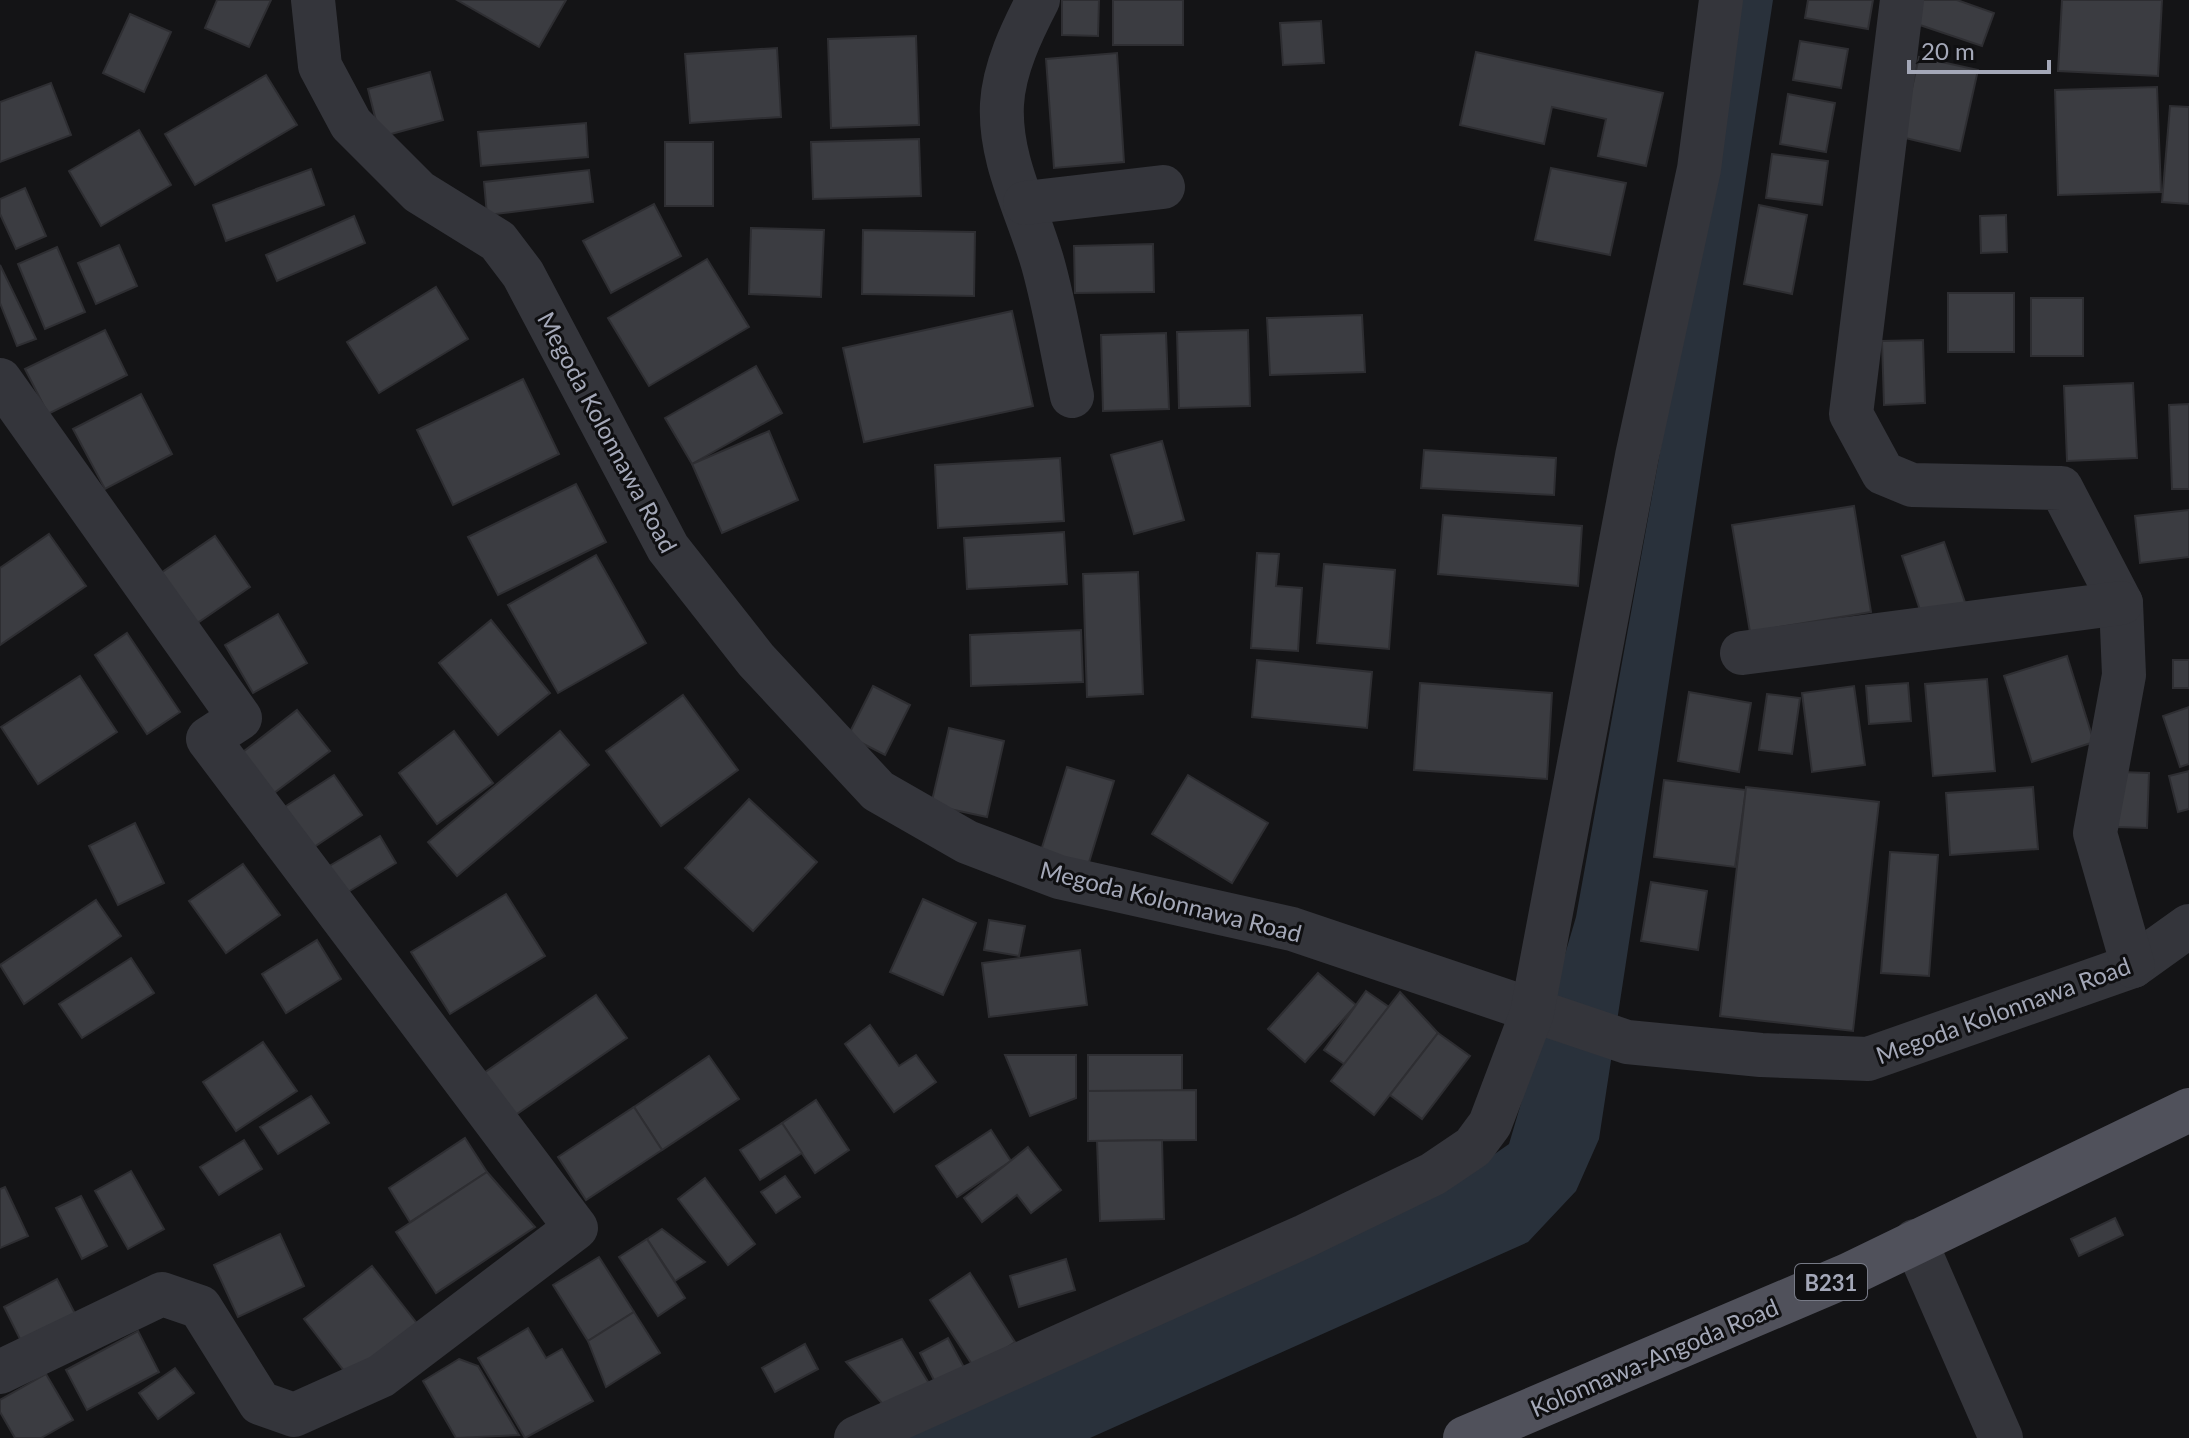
<svg xmlns="http://www.w3.org/2000/svg" width="2189" height="1438" viewBox="0 0 2189 1438" font-family="Lato,sans-serif">
	<style>
		.water { fill: #29313b }
		.building { fill: #3b3c41; stroke: #2e2e32; stroke-width: 2 }
		.lines { fill: none; stroke-linecap: round; stroke-linejoin: round }
		.street { stroke: #34353b; stroke-width: 44 }
		.primary { stroke: #50515b; stroke-width: 44 }
		.labels { text-anchor: middle; dominant-baseline: central; stroke-width: 6; stroke-linejoin: round; paint-order: stroke }
		.shield { fill: #0f0f11; stroke: #777a86; stroke-width: 2 }
		.shield-label { font-size: 22px; font-weight: bold; fill: #a4a8b8 }
		.street-label { font-size: 24px; fill: #a4a8b8; stroke: #0f0f11 }
	</style>
	<rect width="100%" height="100%" fill="#141416"/>
	<path class="water" d="M 1729,0 L 1773,0 L 1599,1139 L 1576,1191 L 1528,1242 L 1090,1438 L 890,1438 L 1436,1195 L 1509,1144 L 1576,917 L 1684,319 Z"/>
	<g class="building">
		<path d="M 217,0 L 271,0 L 249,47 L 205,28 Z"/>
		<path d="M 457,0 L 566,0 L 539,47 Z"/>
		<path d="M 1062,0 L 1099,0 L 1098,36 L 1062,35 Z"/>
		<rect x="1113" y="0" width="70" height="45"/>
		<path d="M 1808,0 L 1873,0 L 1868,29 L 1805,18 Z"/>
		<path d="M 1915,0 L 1957,0 L 1994,13 L 1982,46 L 1908,21 Z"/>
		<path d="M 2062,0 L 2162,0 L 2158,76 L 2058,71 Z"/>
		<path d="M 130,14 L 171,32 L 144,92 L 103,73 Z"/>
		<path d="M 1321,21 L 1324,63 L 1283,65 L 1280,23 Z"/>
		<path d="M 916,36 L 919,125 L 831,128 L 828,39 Z"/>
		<path d="M 1800,41 L 1848,49 L 1841,88 L 1793,80 Z"/>
		<path d="M 777,48 L 781,117 L 690,123 L 685,54 Z"/>
		<path d="M 1476,52 L 1663,93 L 1646,166 L 1598,156 L 1606,119 L 1552,107 L 1544,144 L 1460,125 Z"/>
		<path d="M 1117,53 L 1124,162 L 1054,168 L 1046,59 Z"/>
		<path d="M 1919,57 L 1978,70 L 1960,151 L 1901,137 Z"/>
		<path d="M 430,72 L 443,120 L 380,137 L 368,89 Z"/>
		<path d="M 266,75 L 297,125 L 195,185 L 165,134 Z"/>
		<path d="M 51,83 L 71,135 L 0,162 L 0,102 Z"/>
		<path d="M 2157,87 L 2161,192 L 2058,195 L 2055,90 Z"/>
		<path d="M 1788,94 L 1835,103 L 1826,152 L 1780,144 Z"/>
		<path d="M 2170,106 L 2189,107 L 2189,204 L 2162,202 Z"/>
		<path d="M 586,123 L 588,157 L 481,166 L 478,132 Z"/>
		<path d="M 139,130 L 171,185 L 101,226 L 69,171 Z"/>
		<path d="M 919,139 L 921,196 L 813,199 L 811,142 Z"/>
		<rect x="665" y="142" width="48" height="64"/>
		<path d="M 1772,154 L 1828,161 L 1822,205 L 1766,198 Z"/>
		<path d="M 1551,168 L 1626,183 L 1610,255 L 1535,240 Z"/>
		<path d="M 311,169 L 324,205 L 226,241 L 213,205 Z"/>
		<path d="M 589,170 L 593,202 L 487,215 L 484,182 Z"/>
		<path d="M 25,188 L 46,236 L 16,249 L 0,214 L 0,199 Z"/>
		<path d="M 654,204 L 681,256 L 611,293 L 583,241 Z"/>
		<path d="M 1759,205 L 1807,215 L 1792,294 L 1744,284 Z"/>
		<path d="M 2006,215 L 2007,252 L 1981,253 L 1980,216 Z"/>
		<path d="M 354,216 L 365,243 L 277,281 L 266,255 Z"/>
		<path d="M 751,228 L 824,230 L 821,297 L 749,294 Z"/>
		<path d="M 863,230 L 975,232 L 974,296 L 862,294 Z"/>
		<path d="M 1153,244 L 1154,292 L 1075,293 L 1074,246 Z"/>
		<path d="M 119,245 L 137,286 L 96,304 L 78,263 Z"/>
		<path d="M 57,247 L 85,312 L 45,329 L 18,264 Z"/>
		<path d="M 707,259 L 749,327 L 649,386 L 608,318 Z"/>
		<path d="M 0,265 L 36,339 L 17,346 L 0,303 Z"/>
		<path d="M 436,287 L 468,339 L 379,393 L 347,342 Z"/>
		<rect x="1948" y="293" width="66" height="59"/>
		<rect x="2031" y="298" width="52" height="58"/>
		<path d="M 1012,311 L 1033,406 L 864,442 L 843,348 Z"/>
		<path d="M 1362,315 L 1365,372 L 1270,375 L 1267,318 Z"/>
		<path d="M 105,330 L 127,375 L 48,414 L 25,369 Z"/>
		<path d="M 1248,330 L 1250,406 L 1179,408 L 1177,332 Z"/>
		<path d="M 1166,333 L 1169,409 L 1103,411 L 1101,335 Z"/>
		<path d="M 1923,340 L 1925,403 L 1884,405 L 1882,341 Z"/>
		<path d="M 756,366 L 782,413 L 692,464 L 665,418 Z"/>
		<path d="M 523,379 L 559,454 L 453,505 L 417,430 Z"/>
		<path d="M 2133,383 L 2137,458 L 2067,461 L 2064,386 Z"/>
		<path d="M 141,394 L 172,454 L 105,489 L 73,429 Z"/>
		<path d="M 2189,404 L 2189,489 L 2172,489 L 2169,405 Z"/>
		<path d="M 769,431 L 798,500 L 722,533 L 692,464 Z"/>
		<path d="M 1162,441 L 1184,520 L 1134,534 L 1111,455 Z"/>
		<path d="M 1424,450 L 1556,458 L 1554,495 L 1421,488 Z"/>
		<path d="M 1060,458 L 1064,521 L 938,528 L 935,465 Z"/>
		<path d="M 576,484 L 606,542 L 498,595 L 468,537 Z"/>
		<path d="M 1854,506 L 1871,612 L 1750,632 L 1732,525 Z"/>
		<path d="M 2189,510 L 2189,557 L 2140,563 L 2135,516 Z"/>
		<path d="M 1443,515 L 1582,526 L 1578,586 L 1438,574 Z"/>
		<path d="M 1064,532 L 1067,584 L 967,589 L 964,538 Z"/>
		<path d="M 49,534 L 86,586 L 0,645 L 0,568 Z"/>
		<path d="M 215,536 L 250,587 L 193,626 L 158,575 Z"/>
		<path d="M 1944,542 L 1967,608 L 1924,622 L 1902,556 Z"/>
		<path d="M 1257,553 L 1279,554 L 1276,586 L 1302,588 L 1298,651 L 1251,648 Z"/>
		<path d="M 596,555 L 646,643 L 558,693 L 508,605 Z"/>
		<path d="M 1324,564 L 1395,570 L 1389,649 L 1317,643 Z"/>
		<path d="M 1138,572 L 1143,694 L 1087,697 L 1083,574 Z"/>
		<path d="M 278,614 L 307,663 L 253,693 L 225,645 Z"/>
		<path d="M 491,620 L 550,693 L 498,735 L 439,663 Z"/>
		<path d="M 1081,630 L 1083,682 L 971,686 L 970,635 Z"/>
		<path d="M 127,633 L 180,712 L 147,734 L 95,655 Z"/>
		<path d="M 2067,656 L 2094,742 L 2032,762 L 2004,676 Z"/>
		<path d="M 1257,660 L 1372,672 L 1367,728 L 1252,717 Z"/>
		<rect x="2173" y="660" width="16" height="28"/>
		<path d="M 80,676 L 117,732 L 38,784 L 1,727 Z"/>
		<path d="M 1987,679 L 1995,771 L 1933,776 L 1925,684 Z"/>
		<path d="M 1420,683 L 1552,693 L 1547,779 L 1414,770 Z"/>
		<path d="M 1908,683 L 1911,721 L 1869,724 L 1866,686 Z"/>
		<path d="M 873,686 L 910,705 L 885,755 L 848,736 Z"/>
		<path d="M 1854,686 L 1865,765 L 1812,772 L 1802,693 Z"/>
		<path d="M 1689,692 L 1751,703 L 1739,772 L 1678,761 Z"/>
		<path d="M 1767,694 L 1800,698 L 1792,754 L 1759,750 Z"/>
		<path d="M 683,695 L 738,770 L 661,826 L 606,751 Z"/>
		<path d="M 2189,707 L 2189,764 L 2180,767 L 2163,716 Z"/>
		<path d="M 297,710 L 330,751 L 270,796 L 239,755 Z"/>
		<path d="M 949,728 L 1004,741 L 987,817 L 931,805 Z"/>
		<path d="M 454,731 L 493,783 L 437,824 L 399,773 Z"/>
		<path d="M 560,731 L 589,765 L 457,876 L 428,842 Z"/>
		<path d="M 1067,767 L 1114,781 L 1086,872 L 1039,857 Z"/>
		<path d="M 2189,771 L 2189,809 L 2178,812 L 2169,776 Z"/>
		<path d="M 2120,772 L 2149,773 L 2147,828 L 2117,827 Z"/>
		<path d="M 334,775 L 362,815 L 311,849 L 283,808 Z"/>
		<path d="M 1188,775 L 1268,823 L 1232,883 L 1152,834 Z"/>
		<path d="M 1664,780 L 1746,790 L 1735,867 L 1654,857 Z"/>
		<path d="M 1746,787 L 1879,802 L 1853,1031 L 1720,1016 Z"/>
		<path d="M 2033,787 L 2038,849 L 1950,855 L 1946,793 Z"/>
		<path d="M 749,799 L 817,862 L 753,931 L 685,868 Z"/>
		<path d="M 135,823 L 164,883 L 118,905 L 89,846 Z"/>
		<path d="M 380,836 L 396,863 L 343,895 L 326,868 Z"/>
		<path d="M 1890,852 L 1938,855 L 1929,976 L 1881,973 Z"/>
		<path d="M 243,864 L 280,915 L 226,953 L 189,901 Z"/>
		<path d="M 1651,882 L 1707,891 L 1698,950 L 1641,941 Z"/>
		<path d="M 506,894 L 545,956 L 450,1014 L 411,952 Z"/>
		<path d="M 923,899 L 976,923 L 943,995 L 890,972 Z"/>
		<path d="M 96,900 L 121,936 L 24,1004 L 0,965 Z"/>
		<path d="M 989,920 L 1025,926 L 1019,956 L 984,950 Z"/>
		<path d="M 317,940 L 341,979 L 286,1013 L 262,974 Z"/>
		<path d="M 1080,950 L 1087,1005 L 989,1017 L 982,963 Z"/>
		<path d="M 131,958 L 154,993 L 82,1038 L 59,1004 Z"/>
		<path d="M 1318,973 L 1356,1005 L 1305,1062 L 1268,1029 Z"/>
		<path d="M 1366,991 L 1389,1007 L 1344,1064 L 1324,1050 Z"/>
		<path d="M 1400,992 L 1438,1033 L 1374,1115 L 1331,1081 Z"/>
		<path d="M 596,995 L 627,1038 L 511,1118 L 481,1075 Z"/>
		<path d="M 870,1025 L 899,1066 L 916,1055 L 936,1082 L 894,1112 L 845,1044 Z"/>
		<path d="M 1438,1033 L 1470,1056 L 1422,1119 L 1390,1095 Z"/>
		<path d="M 263,1042 L 297,1091 L 236,1131 L 203,1082 Z"/>
		<path d="M 1005,1055 L 1076,1055 L 1076,1098 L 1030,1116 Z"/>
		<rect x="1088" y="1055" width="94" height="36"/>
		<path d="M 709,1056 L 739,1099 L 662,1150 L 634,1107 Z"/>
		<path d="M 1196,1090 L 1196,1140 L 1088,1141 L 1088,1091 Z"/>
		<path d="M 311,1096 L 329,1123 L 278,1154 L 260,1127 Z"/>
		<path d="M 816,1100 L 849,1150 L 815,1173 L 782,1123 Z"/>
		<path d="M 634,1107 L 662,1150 L 586,1200 L 558,1157 Z"/>
		<path d="M 782,1123 L 802,1153 L 760,1180 L 740,1150 Z"/>
		<path d="M 991,1130 L 1011,1161 L 957,1197 L 936,1166 Z"/>
		<path d="M 465,1138 L 487,1172 L 410,1222 L 389,1188 Z"/>
		<path d="M 244,1140 L 262,1169 L 219,1195 L 200,1167 Z"/>
		<path d="M 1162,1140 L 1164,1219 L 1100,1221 L 1097,1141 Z"/>
		<path d="M 1028,1147 L 1061,1190 L 1031,1213 L 1017,1195 L 982,1222 L 964,1198 Z"/>
		<path d="M 131,1171 L 164,1229 L 128,1249 L 95,1191 Z"/>
		<path d="M 487,1172 L 535,1227 L 436,1293 L 396,1232 Z"/>
		<path d="M 785,1176 L 800,1197 L 776,1213 L 761,1192 Z"/>
		<path d="M 705,1178 L 755,1244 L 728,1265 L 678,1199 Z"/>
		<path d="M 5,1187 L 28,1236 L 0,1248 L 0,1189 Z"/>
		<path d="M 81,1196 L 107,1246 L 82,1259 L 56,1208 Z"/>
		<path d="M 2115,1218 L 2123,1235 L 2079,1256 L 2071,1239 Z"/>
		<path d="M 662,1229 L 705,1262 L 675,1281 L 647,1239 Z"/>
		<path d="M 280,1234 L 304,1286 L 238,1317 L 214,1265 Z"/>
		<path d="M 647,1239 L 685,1298 L 658,1316 L 619,1257 Z"/>
		<path d="M 599,1257 L 634,1312 L 588,1341 L 553,1285 Z"/>
		<path d="M 1066,1259 L 1075,1290 L 1019,1307 L 1010,1276 Z"/>
		<path d="M 372,1266 L 423,1331 L 355,1385 L 304,1319 Z"/>
		<path d="M 970,1273 L 1015,1342 L 975,1369 L 930,1300 Z"/>
		<path d="M 57,1279 L 83,1329 L 29,1357 L 4,1307 Z"/>
		<path d="M 634,1312 L 660,1353 L 606,1387 L 588,1341 Z"/>
		<path d="M 528,1328 L 546,1358 L 562,1349 L 593,1401 L 525,1438 L 478,1358 Z"/>
		<path d="M 138,1331 L 159,1372 L 87,1410 L 66,1370 Z"/>
		<path d="M 948,1338 L 965,1369 L 936,1384 L 920,1353 Z"/>
		<path d="M 902,1339 L 930,1385 L 887,1409 L 846,1362 Z"/>
		<path d="M 805,1344 L 818,1369 L 775,1392 L 762,1368 Z"/>
		<path d="M 459,1359 L 478,1366 L 519,1435 L 456,1438 L 423,1381 Z"/>
		<path d="M 175,1368 L 194,1393 L 158,1419 L 139,1393 Z"/>
		<path d="M 46,1374 L 73,1420 L 41,1438 L 15,1438 L 0,1412 L 0,1400 Z"/>
	</g>
	<g class="lines">
		<g class="street">
			<path d="M 313,0 L 320,66 L 351,124 L 419,192 L 498,241 L 523,274 L 668,548 L 756,660 L 878,791 L 967,842 L 1059,877 L 1292,929 L 1627,1042 L 1761,1055 L 1868,1059 L 2133,966 L 2189,926"/>
			<path d="M 1038,0 C 1022,31 1004,68 1002,104 C 999,160 1028,211 1043,264 C 1055,307 1062,352 1072,396"/>
			<path d="M 1902,0 L 1851,414 L 1883,473 L 1912,485 L 2061,488 L 2121,603 L 2124,675 L 2095,833 L 2133,966"/>
			<path d="M 1025,203 L 1163,187"/>
			<path d="M 0,380 L 240,718 L 208,739 L 576,1228 L 381,1376 L 294,1415 L 260,1403 L 200,1307 L 162,1294 L 0,1372"/>
			<path d="M 1742,653 L 2121,603"/>
			<path d="M 1915,1241 L 2001,1438"/>
			<path d="M 856,1438 L 1305,1236 L 1433,1174 L 1473,1147 L 1490,1124 L 1532,1013 L 1637,456 L 1699,169 L 1721,0"/>
		</g>
		<path class="primary" d="M 1465,1438 L 1848,1275 L 2189,1110"/>
	</g>
	<g class="labels">
		<rect class="shield" x="1795" y="1264" width="72" height="36" rx="6"/>
		<g class="shield-label">
			<text x="1831" y="1282">B231</text>
		</g>
		<g class="street-label">
			<text transform="translate(608 432) rotate(62)">Megoda Kolonnawa Road</text>
			<text transform="translate(1171 901) rotate(14)">Megoda Kolonnawa Road</text>
			<text transform="translate(2003 1010) rotate(-20)">Megoda Kolonnawa Road</text>
			<text transform="translate(1654 1357) rotate(-23)">Kolonnawa-Angoda Road</text>
		</g>
	</g>
	<path d="M1909 60v12h140v-12" fill="none" stroke="#a4a8b8" stroke-width="4"/>
	<text x="1921" y="60" font-size="24" fill="#a4a8b8" stroke="#0f0f11" stroke-width="6" paint-order="stroke">20 m</text>
</svg>
